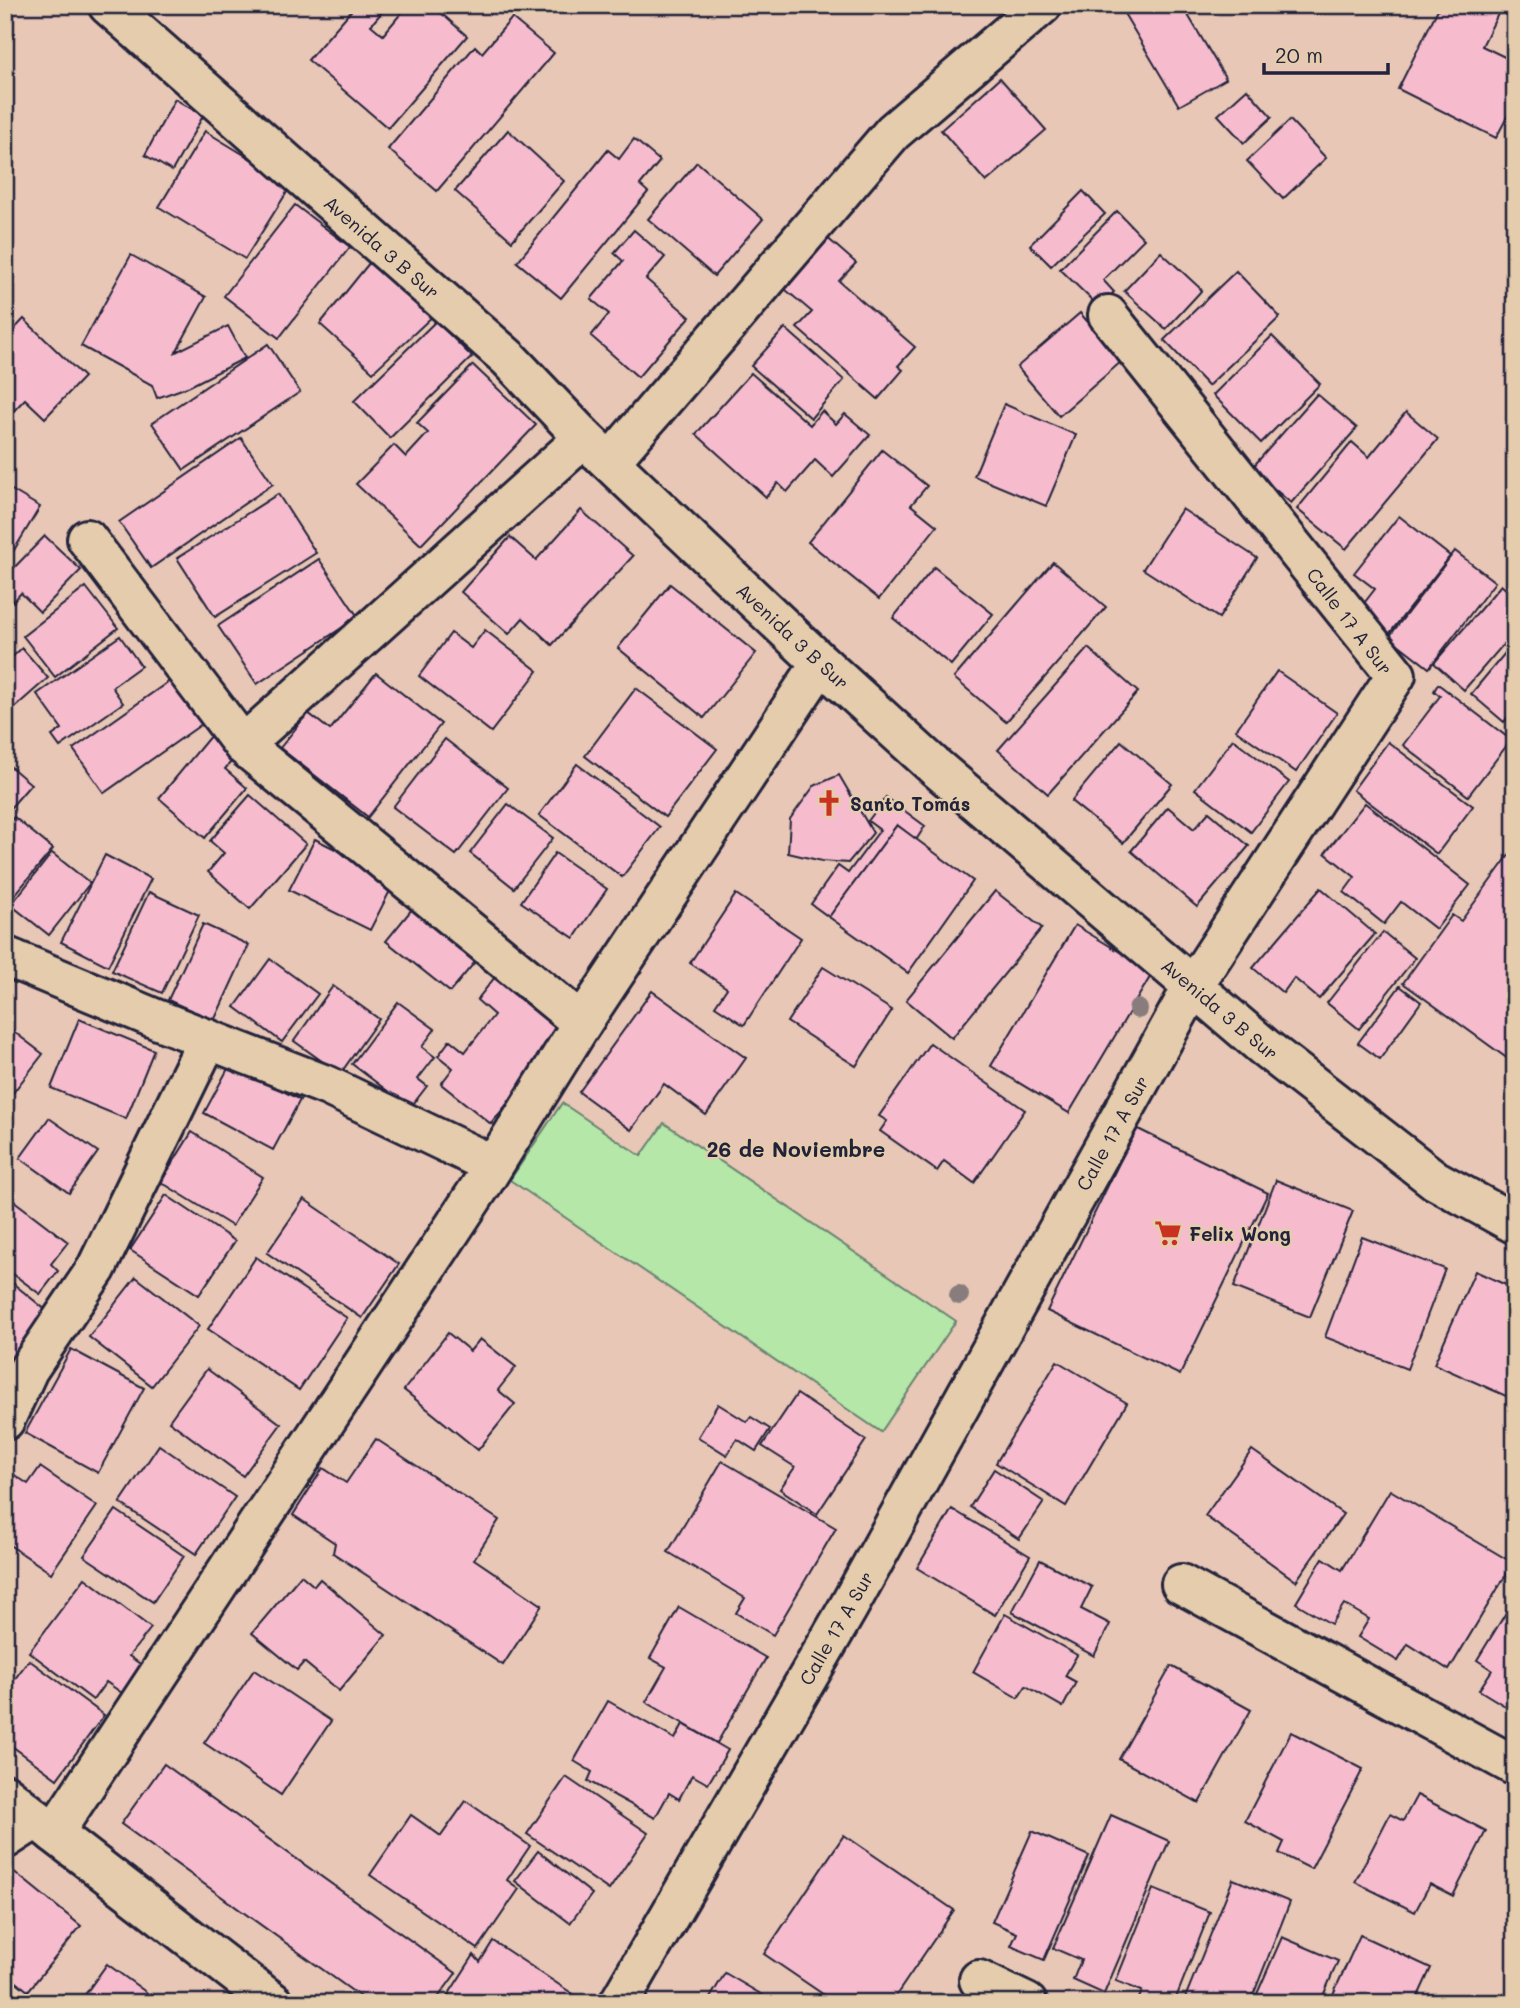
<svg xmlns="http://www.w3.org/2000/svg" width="1520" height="2008" viewBox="0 0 1520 2008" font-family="Mali,sans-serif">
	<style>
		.green { fill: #b4e7a8; stroke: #6b8472; stroke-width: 2 }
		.building { fill: #f6bccd; stroke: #22223b; stroke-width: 2 }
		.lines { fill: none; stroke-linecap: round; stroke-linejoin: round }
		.minor-casing { stroke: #22223b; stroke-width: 44 }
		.minor { stroke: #e4ccac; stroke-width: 38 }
		.tree { fill: #887d7b }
		.labels { text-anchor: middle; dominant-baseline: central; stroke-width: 5; stroke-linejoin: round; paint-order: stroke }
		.street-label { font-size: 19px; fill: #22223b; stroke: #e4ccac }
		.poi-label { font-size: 19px; font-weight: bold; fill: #22223b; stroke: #e4ccac; text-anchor: start }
		.neighbourhood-label { font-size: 21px; font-weight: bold; fill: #22223b; stroke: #e4ccac }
	</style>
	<rect width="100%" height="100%" fill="#e9c7b6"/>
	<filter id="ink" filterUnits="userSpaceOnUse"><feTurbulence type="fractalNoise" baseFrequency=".0143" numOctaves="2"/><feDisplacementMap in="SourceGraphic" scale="14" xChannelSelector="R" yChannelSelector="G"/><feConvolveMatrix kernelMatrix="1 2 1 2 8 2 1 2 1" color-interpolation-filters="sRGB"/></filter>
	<g filter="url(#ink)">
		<path class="green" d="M 562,1103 L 641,1156 L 664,1123 L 956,1321 L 881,1432 L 510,1180 Z"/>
		<g class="building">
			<path d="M 356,5 L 388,5 L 371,25 L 383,35 L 408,5 L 432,5 L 467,36 L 388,128 L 308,60 Z"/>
			<path d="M 1119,5 L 1182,5 L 1226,79 L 1179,106 Z"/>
			<path d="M 1440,5 L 1486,5 L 1499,12 L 1482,46 L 1515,62 L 1515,102 L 1496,138 L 1398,89 Z"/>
			<path d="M 512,18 L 554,53 L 437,191 L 388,149 L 475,46 L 482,53 Z"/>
			<path d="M 1000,78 L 1046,130 L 986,182 L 941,130 Z"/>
			<path d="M 1247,89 L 1272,117 L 1244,143 L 1218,115 Z"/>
			<path d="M 175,99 L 203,116 L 172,171 L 145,155 Z"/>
			<path d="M 1290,120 L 1326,158 L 1283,199 L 1247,161 Z"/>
			<path d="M 508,130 L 564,181 L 512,241 L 455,191 Z"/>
			<path d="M 205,131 L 292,184 L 245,259 L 159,207 Z"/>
			<path d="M 634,139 L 660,161 L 640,185 L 648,192 L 561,298 L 517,262 L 608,150 L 619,159 Z"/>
			<path d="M 697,162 L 763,219 L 714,276 L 648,219 Z"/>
			<path d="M 1083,191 L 1105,214 L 1051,266 L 1030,245 Z"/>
			<path d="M 295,205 L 350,247 L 279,338 L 224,296 Z"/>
			<path d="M 1117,211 L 1144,239 L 1103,280 L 1114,292 L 1099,307 L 1060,269 Z"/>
			<path d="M 634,230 L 665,257 L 646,279 L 690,317 L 638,377 L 591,336 L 609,314 L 591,299 L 623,261 L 614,253 Z"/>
			<path d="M 824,235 L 856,263 L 839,281 L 915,347 L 898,366 L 903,370 L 878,399 L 797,328 L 812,312 L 780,285 Z"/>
			<path d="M 1161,252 L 1202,290 L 1166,329 L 1124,291 Z"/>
			<path d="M 131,255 L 206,297 L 176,352 L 228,326 L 245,358 L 190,386 L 157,398 L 152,385 L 81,346 Z"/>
			<path d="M 374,257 L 436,313 L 373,372 L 320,324 Z"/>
			<path d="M 1236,271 L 1280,317 L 1208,386 L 1164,340 Z"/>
			<path d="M 1080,313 L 1122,361 L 1059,416 L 1017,367 Z"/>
			<path d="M 24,319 L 84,377 L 45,418 L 25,399 L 5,420 L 5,339 Z"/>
			<path d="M 436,321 L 472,357 L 390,438 L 354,401 Z"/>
			<path d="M 785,328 L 844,380 L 811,418 L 751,366 Z"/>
			<path d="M 1272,336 L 1320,384 L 1261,443 L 1213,395 Z"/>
			<path d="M 268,344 L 300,392 L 184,470 L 152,423 Z"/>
			<path d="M 473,365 L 536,425 L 421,545 L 356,484 L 394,445 L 406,457 L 428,433 L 417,423 Z"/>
			<path d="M 751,373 L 810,425 L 822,411 L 836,424 L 845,414 L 870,435 L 833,477 L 815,460 L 787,492 L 778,483 L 766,497 L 696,434 Z"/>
			<path d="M 1317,394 L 1357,428 L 1291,503 L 1251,469 Z"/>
			<path d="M 1004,404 L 1076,435 L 1046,506 L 974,476 Z"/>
			<path d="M 1406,412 L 1438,439 L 1346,549 L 1297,509 L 1352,442 L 1369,457 Z"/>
			<path d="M 241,438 L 273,484 L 151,568 L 119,522 Z"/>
			<path d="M 882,450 L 927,486 L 911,505 L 937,526 L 879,599 L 808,542 Z"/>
			<path d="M 5,486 L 40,507 L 5,565 Z"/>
			<path d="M 278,494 L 316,553 L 215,617 L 177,558 Z"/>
			<path d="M 1182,509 L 1257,558 L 1219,618 L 1143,569 Z"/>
			<path d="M 581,510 L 633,556 L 552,645 L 523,618 L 509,634 L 461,592 L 510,537 L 536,560 Z"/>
			<path d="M 1399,516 L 1450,556 L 1389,634 L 1358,611 L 1375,589 L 1354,573 Z"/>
			<path d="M 45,536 L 81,570 L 40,612 L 21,593 L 13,602 L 5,595 L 5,577 Z"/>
			<path d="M 1455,551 L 1495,582 L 1429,668 L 1389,637 Z"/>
			<path d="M 319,559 L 358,617 L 257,684 L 218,626 Z"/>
			<path d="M 1053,562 L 1106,607 L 1006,722 L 954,678 Z"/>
			<path d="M 934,567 L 993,614 L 951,665 L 893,618 Z"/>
			<path d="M 670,584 L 756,653 L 704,718 L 618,648 Z"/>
			<path d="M 1501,585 L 1515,597 L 1515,631 L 1464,690 L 1434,663 Z"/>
			<path d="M 86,587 L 118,628 L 55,677 L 23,636 Z"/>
			<path d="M 485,630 L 538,671 L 491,732 L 419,676 L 451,633 L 471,648 Z"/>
			<path d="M 120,636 L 141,666 L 112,687 L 123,703 L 60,747 L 52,736 L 62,729 L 37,694 Z"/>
			<path d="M 1515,641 L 1515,709 L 1504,722 L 1471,694 Z"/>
			<path d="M 22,648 L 48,678 L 14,708 L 5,698 L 5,649 L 12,657 Z"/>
			<path d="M 1088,648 L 1138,692 L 1048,794 L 998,750 Z"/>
			<path d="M 1277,671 L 1337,713 L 1296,772 L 1236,730 Z"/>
			<path d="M 376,673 L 441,724 L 368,817 L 280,748 L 308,713 L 330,730 Z"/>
			<path d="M 178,675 L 209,719 L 104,793 L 73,749 Z"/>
			<path d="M 1438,684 L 1511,740 L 1468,796 L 1403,745 L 1440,696 L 1434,691 Z"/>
			<path d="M 636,688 L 717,749 L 665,817 L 585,756 Z"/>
			<path d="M 216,729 L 241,750 L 225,769 L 247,788 L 205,838 L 159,798 Z"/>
			<path d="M 445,739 L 508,788 L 456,855 L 393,807 Z"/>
			<path d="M 1233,739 L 1289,782 L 1251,832 L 1195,789 Z"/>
			<path d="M 1121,741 L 1172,784 L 1123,843 L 1071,801 Z"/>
			<path d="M 1388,742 L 1473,806 L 1437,854 L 1353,790 Z"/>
			<path d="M 5,762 L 31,784 L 5,814 Z"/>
			<path d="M 577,764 L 660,827 L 622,877 L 539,815 Z"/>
			<path d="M 839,775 L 873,833 L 848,863 L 822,861 L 788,853 L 790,819 L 814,786 Z"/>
			<path d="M 250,795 L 306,844 L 250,909 L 208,872 L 224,853 L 210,841 Z"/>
			<path d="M 886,797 L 925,826 L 916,840 L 897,825 L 829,917 L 811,904 L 838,866 L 848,873 L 880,830 L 868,821 Z"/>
			<path d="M 1365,803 L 1470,885 L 1436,929 L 1401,902 L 1384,924 L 1344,892 L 1355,877 L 1325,853 Z"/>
			<path d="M 508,804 L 553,838 L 514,888 L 470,853 Z"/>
			<path d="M 1168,807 L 1194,829 L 1209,812 L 1249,846 L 1197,907 L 1131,851 Z"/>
			<path d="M 14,817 L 53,849 L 9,902 L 5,899 L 5,828 Z"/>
			<path d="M 897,825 L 973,881 L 908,973 L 829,917 Z"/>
			<path d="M 315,839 L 396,879 L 370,930 L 289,890 Z"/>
			<path d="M 1515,847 L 1515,1064 L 1403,983 L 1452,915 L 1461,921 Z"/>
			<path d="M 52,853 L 90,883 L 49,935 L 11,905 Z"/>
			<path d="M 555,853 L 607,889 L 574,938 L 521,902 Z"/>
			<path d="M 105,855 L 151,879 L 108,966 L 61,942 Z"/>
			<path d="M 1321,888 L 1375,934 L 1319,999 L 1294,978 L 1283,993 L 1253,968 Z"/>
			<path d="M 995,891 L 1042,928 L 952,1038 L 906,1000 Z"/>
			<path d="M 149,892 L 199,915 L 162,993 L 112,971 Z"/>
			<path d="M 736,894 L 801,938 L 744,1025 L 715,1006 L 727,988 L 690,963 Z"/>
			<path d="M 421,898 L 485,950 L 450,992 L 386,941 Z"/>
			<path d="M 203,924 L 249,945 L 214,1021 L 168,1000 Z"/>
			<path d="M 1075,925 L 1153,972 L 1069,1113 L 991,1066 Z"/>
			<path d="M 1383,932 L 1415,958 L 1359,1029 L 1327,1003 Z"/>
			<path d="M 270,959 L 318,994 L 282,1042 L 235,1007 Z"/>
			<path d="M 503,967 L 572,1023 L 491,1124 L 441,1084 L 453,1068 L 438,1056 L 450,1040 L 465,1052 L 494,1015 L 477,1000 Z"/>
			<path d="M 823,967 L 892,1010 L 856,1066 L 787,1022 Z"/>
			<path d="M 333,986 L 379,1019 L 340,1074 L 294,1041 Z"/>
			<path d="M 1400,986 L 1421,1002 L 1380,1059 L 1358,1043 Z"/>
			<path d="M 652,991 L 746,1058 L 706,1115 L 664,1084 L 631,1130 L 579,1092 Z"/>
			<path d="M 398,1002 L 435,1029 L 422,1047 L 435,1057 L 418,1079 L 427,1086 L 410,1108 L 352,1064 Z"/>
			<path d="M 79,1019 L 154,1050 L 126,1119 L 51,1088 Z"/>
			<path d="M 5,1025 L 43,1054 L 5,1103 Z"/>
			<path d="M 930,1043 L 1025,1110 L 974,1183 L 944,1161 L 937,1171 L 880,1131 L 887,1121 L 879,1116 Z"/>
			<path d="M 231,1063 L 300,1100 L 273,1150 L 204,1113 Z"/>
			<path d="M 49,1118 L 98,1152 L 69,1193 L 20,1158 Z"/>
			<path d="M 1136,1128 L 1268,1193 L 1180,1375 L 1047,1311 Z"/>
			<path d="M 192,1132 L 263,1177 L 232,1226 L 161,1182 Z"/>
			<path d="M 1276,1180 L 1353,1211 L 1310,1317 L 1234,1287 Z"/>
			<path d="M 5,1194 L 68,1242 L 51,1264 L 58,1271 L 40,1294 L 5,1268 Z"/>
			<path d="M 166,1195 L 235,1241 L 199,1295 L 130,1250 Z"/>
			<path d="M 304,1199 L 399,1264 L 362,1318 L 267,1253 Z"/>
			<path d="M 1362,1237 L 1445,1269 L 1407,1369 L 1325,1337 Z"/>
			<path d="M 256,1257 L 347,1318 L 299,1390 L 208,1329 Z"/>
			<path d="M 1475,1271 L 1515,1289 L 1515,1400 L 1434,1364 Z"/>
			<path d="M 5,1277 L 52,1315 L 14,1362 L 5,1355 Z"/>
			<path d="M 136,1277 L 199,1326 L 152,1386 L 89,1337 Z"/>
			<path d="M 448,1333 L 470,1351 L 480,1339 L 516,1367 L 498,1390 L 515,1404 L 478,1450 L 404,1390 Z"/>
			<path d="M 71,1349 L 144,1388 L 98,1473 L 25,1433 Z"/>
			<path d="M 1057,1361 L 1127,1403 L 1066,1506 L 996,1463 Z"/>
			<path d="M 207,1369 L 281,1424 L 243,1476 L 169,1421 Z"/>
			<path d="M 797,1394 L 866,1440 L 817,1514 L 780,1489 L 795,1467 L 762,1446 Z"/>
			<path d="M 718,1404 L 747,1422 L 751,1417 L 770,1429 L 756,1451 L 737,1439 L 727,1455 L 698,1437 Z"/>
			<path d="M 376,1439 L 499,1520 L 474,1559 L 542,1605 L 503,1665 L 333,1553 L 335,1543 L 293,1515 L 323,1468 L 346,1483 Z"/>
			<path d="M 159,1445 L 235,1497 L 196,1554 L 120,1503 Z"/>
			<path d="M 1252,1450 L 1343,1514 L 1296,1581 L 1205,1516 Z"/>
			<path d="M 722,1461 L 836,1528 L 773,1635 L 736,1613 L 745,1598 L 668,1552 Z"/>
			<path d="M 40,1467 L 97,1506 L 51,1573 L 5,1542 L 5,1478 L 10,1472 L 28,1484 Z"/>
			<path d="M 994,1469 L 1044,1502 L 1019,1539 L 970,1507 Z"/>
			<path d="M 1390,1490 L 1513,1563 L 1449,1670 L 1408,1644 L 1398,1661 L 1358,1637 L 1369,1619 L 1344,1604 L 1331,1624 L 1296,1603 L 1323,1558 L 1342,1570 Z"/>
			<path d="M 952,1509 L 1030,1556 L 995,1615 L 917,1568 Z"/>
			<path d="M 116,1510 L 184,1556 L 153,1602 L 84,1556 Z"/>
			<path d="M 1040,1560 L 1092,1587 L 1081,1609 L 1110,1624 L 1094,1656 L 1012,1612 Z"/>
			<path d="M 301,1575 L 314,1586 L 320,1579 L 386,1635 L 339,1691 L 304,1662 L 297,1670 L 252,1633 Z"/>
			<path d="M 85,1578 L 151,1628 L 129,1656 L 143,1666 L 122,1693 L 106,1682 L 93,1700 L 29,1652 Z"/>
			<path d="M 1515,1598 L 1515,1712 L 1479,1690 L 1492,1670 L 1477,1660 Z"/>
			<path d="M 679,1607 L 766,1658 L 717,1743 L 646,1702 L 666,1667 L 650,1658 Z"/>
			<path d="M 1005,1614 L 1077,1655 L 1065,1676 L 1076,1682 L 1063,1707 L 1026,1686 L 1018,1698 L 973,1672 Z"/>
			<path d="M 29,1660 L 104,1715 L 57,1779 L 5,1741 L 5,1692 Z"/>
			<path d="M 1171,1666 L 1251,1710 L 1199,1803 L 1119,1759 Z"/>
			<path d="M 254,1670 L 331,1721 L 281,1795 L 204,1743 Z"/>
			<path d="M 608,1701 L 675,1739 L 683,1724 L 728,1750 L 708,1784 L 692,1775 L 679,1799 L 669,1793 L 655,1818 L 588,1781 L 592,1772 L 574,1761 Z"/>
			<path d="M 1291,1732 L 1363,1769 L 1311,1869 L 1279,1853 L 1284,1842 L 1245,1821 Z"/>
			<path d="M 164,1764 L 456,1973 L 434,2003 L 369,2003 L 121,1824 Z"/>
			<path d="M 566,1777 L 648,1833 L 609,1890 L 527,1834 Z"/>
			<path d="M 1417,1795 L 1486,1831 L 1453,1896 L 1430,1884 L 1415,1912 L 1355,1882 L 1390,1814 L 1403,1821 Z"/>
			<path d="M 466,1801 L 530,1846 L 507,1880 L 519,1889 L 478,1949 L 370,1875 L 411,1815 L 441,1836 Z"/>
			<path d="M 1111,1815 L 1169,1841 L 1104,1994 L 1073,1980 L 1081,1960 L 1053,1948 Z"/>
			<path d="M 1032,1831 L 1089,1856 L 1044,1960 L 1011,1946 L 1017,1933 L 992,1922 Z"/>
			<path d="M 844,1835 L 954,1910 L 891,2003 L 836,2003 L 764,1954 Z"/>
			<path d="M 538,1851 L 592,1894 L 570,1923 L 515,1881 Z"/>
			<path d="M 7,1866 L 81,1926 L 28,1991 L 5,1973 Z"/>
			<path d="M 1233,1879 L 1290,1902 L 1250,2003 L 1183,2003 Z"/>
			<path d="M 1153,1889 L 1210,1912 L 1174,2003 L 1137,2003 L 1142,1991 L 1116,1981 Z"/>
			<path d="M 1360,1935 L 1431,1968 L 1415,2003 L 1329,2003 Z"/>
			<path d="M 1282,1937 L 1338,1961 L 1320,2003 L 1253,2003 Z"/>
			<path d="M 493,1941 L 576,1996 L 571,2003 L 443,2003 L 474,1955 L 480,1962 Z"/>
			<path d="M 107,1964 L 161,2003 L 79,2003 Z"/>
			<path d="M 725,1973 L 776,2003 L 707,2003 Z"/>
		</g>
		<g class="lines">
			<defs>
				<g id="minor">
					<path d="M 108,5 L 508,358 L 584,438 L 821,663 L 933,765 L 1264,1047 L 1435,1180 L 1515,1224"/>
					<path d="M 610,462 L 893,132 L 1042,5"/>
					<path d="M 87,539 L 243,745 L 582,1023"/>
					<path d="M 243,745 L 584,438"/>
					<path d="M 5,956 L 156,1019 L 328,1086 L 493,1165"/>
					<path d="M 5,1420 L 28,1370 L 96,1269 L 208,1039"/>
					<path d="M 1181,1584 L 1515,1766"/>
					<path d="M 5,1794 L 54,1833"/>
					<path d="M 5,1839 L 36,1819"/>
					<path d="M 979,1980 L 1027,2003"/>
					<path d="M 274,2003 L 54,1833 L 486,1178 L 582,1023 L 821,663"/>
					<path d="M 619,2003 L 848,1608 L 1193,986 L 1396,675 L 1108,315"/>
				</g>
			</defs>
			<use href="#minor" class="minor-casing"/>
			<use href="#minor" class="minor"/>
		</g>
		<g class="tree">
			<circle cx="1138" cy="1009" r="10"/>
			<circle cx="959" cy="1295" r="10"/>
		</g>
	</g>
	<defs>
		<symbol id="church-bare" viewBox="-9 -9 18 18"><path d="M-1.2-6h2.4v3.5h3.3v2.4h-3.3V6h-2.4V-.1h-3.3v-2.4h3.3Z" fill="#c8321e" stroke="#e4ccac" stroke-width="2.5" paint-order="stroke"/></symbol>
		<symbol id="supermarket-bare" viewBox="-9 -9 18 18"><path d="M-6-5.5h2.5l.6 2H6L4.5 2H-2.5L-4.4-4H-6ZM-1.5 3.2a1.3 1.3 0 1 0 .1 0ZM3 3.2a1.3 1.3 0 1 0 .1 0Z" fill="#c8321e" stroke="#e4ccac" stroke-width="2.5" paint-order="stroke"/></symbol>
	</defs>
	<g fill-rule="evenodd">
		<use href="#church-bare" x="810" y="784" width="38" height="38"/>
		<use href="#supermarket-bare" x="1149" y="1214" width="38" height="38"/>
	</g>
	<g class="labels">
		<g class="street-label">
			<text transform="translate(382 247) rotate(41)">Avenida 3 B Sur</text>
			<text transform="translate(1350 621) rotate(53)">Calle 17 A Sur</text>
			<text transform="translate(793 636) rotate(43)">Avenida 3 B Sur</text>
			<text transform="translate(1220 1009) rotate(40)">Avenida 3 B Sur</text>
			<text transform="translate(1112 1133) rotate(-61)">Calle 17 A Sur</text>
			<text transform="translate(836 1628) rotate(-60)">Calle 17 A Sur</text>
		</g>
		<g class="poi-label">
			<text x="850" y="803">Santo Tomás</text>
			<text x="1189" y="1233">Felix Wong</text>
		</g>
		<g class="neighbourhood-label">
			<text x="796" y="1148">26 de Noviembre</text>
		</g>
	</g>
	<rect width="1520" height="2008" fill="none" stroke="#e4ccac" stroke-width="28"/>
	<rect x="14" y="14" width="1492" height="1980" fill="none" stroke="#22223b" stroke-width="2.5" filter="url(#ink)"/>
	<path d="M1264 63v10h124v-10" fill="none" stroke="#22223b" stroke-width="3.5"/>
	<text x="1275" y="63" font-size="21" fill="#22223b" stroke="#e4ccac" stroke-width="5" paint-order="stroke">20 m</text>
</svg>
